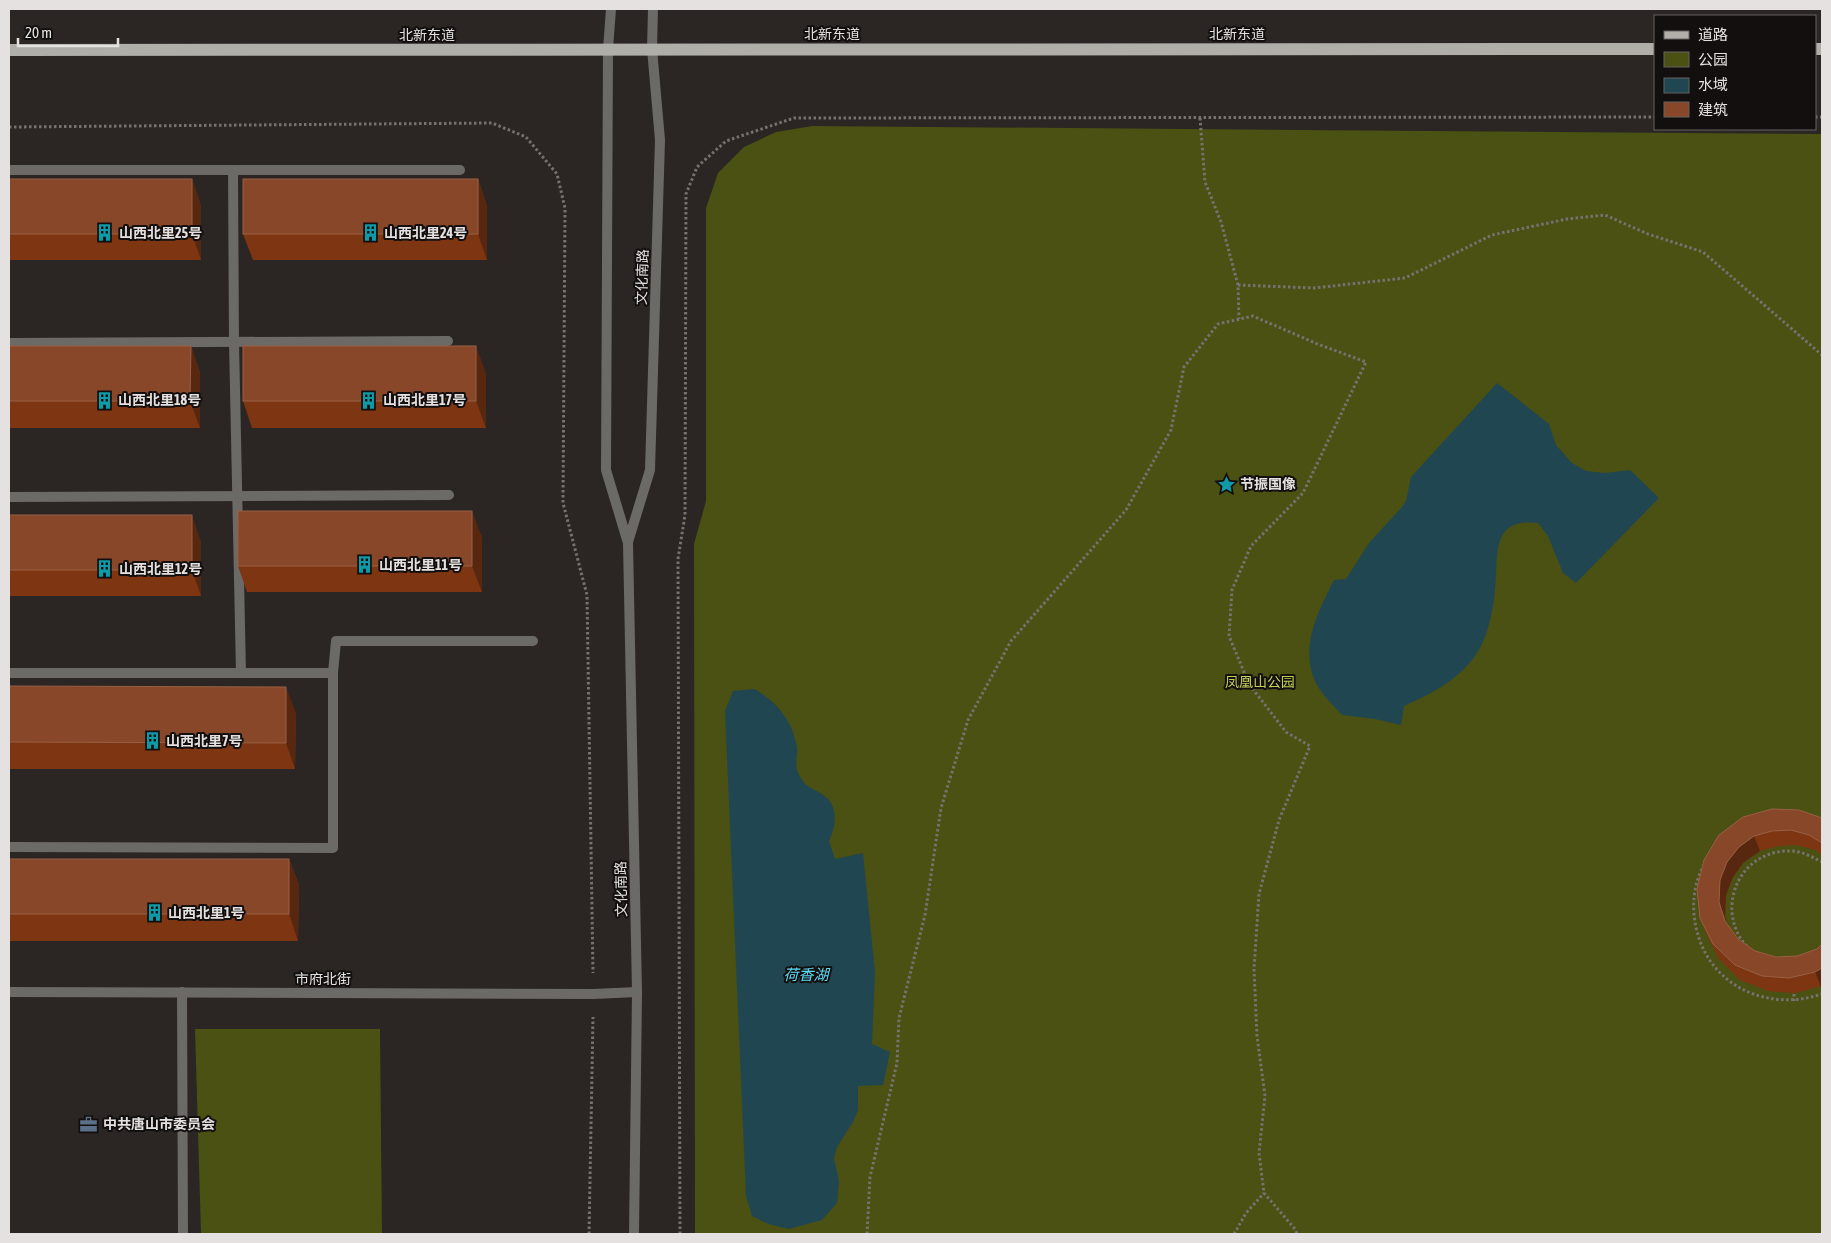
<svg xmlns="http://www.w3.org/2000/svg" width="1831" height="1243" viewBox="0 0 1831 1243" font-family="'Asap Condensed','Noto Sans SC',sans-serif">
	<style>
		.green { fill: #4b5013 }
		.water { fill: #204751 }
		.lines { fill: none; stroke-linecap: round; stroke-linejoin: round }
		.path { stroke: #777270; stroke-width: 3; stroke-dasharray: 2.5 2.5; stroke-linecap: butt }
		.service { stroke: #6b6a67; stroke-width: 10 }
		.minor { stroke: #6b6a67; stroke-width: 10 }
		.tertiary { stroke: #6b6a67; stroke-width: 10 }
		.primary { stroke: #afaea8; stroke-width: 12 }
		.wall { fill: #7e3512 }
		.shaded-wall { fill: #582710 }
		.building { fill: #894729; stroke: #976045 }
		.labels { text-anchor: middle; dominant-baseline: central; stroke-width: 4; stroke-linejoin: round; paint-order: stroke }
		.street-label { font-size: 14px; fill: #e5e1e0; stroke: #120f0e }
		.poi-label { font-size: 14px; font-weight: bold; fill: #e5e1e0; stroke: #120f0e; text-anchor: start }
		.park-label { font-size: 14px; fill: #c3cf53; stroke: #120f0e }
		.water-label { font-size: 15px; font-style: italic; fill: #5cdaf8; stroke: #120f0e }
	</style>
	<rect width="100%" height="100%" fill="#2b2523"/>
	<g class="green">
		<path d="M 812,126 L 1822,134 L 1822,1234 L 695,1234 L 694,544 L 706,501 L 706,208 L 718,173 L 744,147 L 776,132 Z"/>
		<path d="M 195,1029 L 380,1029 L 382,1234 L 201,1234 Z"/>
	</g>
	<g class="water">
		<path d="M 1497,383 L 1549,424 L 1556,445 L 1572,463 L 1586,471 L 1605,473 L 1630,470 L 1659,498 L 1576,583 L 1563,573 L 1548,536 L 1538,523 C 1489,517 1499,558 1495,590 C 1493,611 1488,638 1475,656 C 1458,680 1431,694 1404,706 L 1401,725 L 1375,719 L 1342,715 C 1334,706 1323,696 1317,685 C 1298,649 1318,612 1334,580 L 1346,579 L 1369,543 L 1402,507 L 1406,501 L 1411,477 Z"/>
		<path d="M 755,689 C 777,703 792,719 797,747 C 798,754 795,763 797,770 C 805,791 814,786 827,798 C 839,810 835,828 829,841 L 835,859 L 863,853 L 875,972 L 872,1044 L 890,1052 L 883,1085 L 858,1086 L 858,1110 L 853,1122 L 837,1147 L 834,1158 L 839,1181 L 837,1203 L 822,1220 L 789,1229 L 768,1224 L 752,1216 L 746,1196 L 725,711 L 733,691 Z"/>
	</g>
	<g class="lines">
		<g class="path">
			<path d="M 1815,117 L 1822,117"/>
			<path d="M 1200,118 L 1205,182 L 1221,222 L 1238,285 L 1239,319"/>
			<path d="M 9,127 L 492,123 L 526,137 L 557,174 L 565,208 L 563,503 L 587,595 L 593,973"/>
			<path d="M 1238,285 L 1314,288 L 1405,278 L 1492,235 L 1567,219 L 1605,215 L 1648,234 L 1703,252 L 1822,355"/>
			<path d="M 1702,869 C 1694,885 1692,904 1695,922 C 1705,984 1765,1013 1822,994"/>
			<path d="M 1747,946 C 1740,940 1735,929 1733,919 C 1726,883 1753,850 1790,851 C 1802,851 1812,857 1822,862"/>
			<path d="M 1794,989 L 1794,1001"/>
			<path d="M 589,1234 L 593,1017"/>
			<path d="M 680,1234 L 678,559 L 685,515 L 686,194 L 697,167 L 726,141 L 794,118 L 1655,117"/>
			<path d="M 867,1234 L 870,1177 L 897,1063 L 899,1018 L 925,915 L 941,808 L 968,720 L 1011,641 L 1126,510 L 1171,430 L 1184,367 L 1218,324 L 1253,316 L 1315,343 L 1366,362 L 1303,493 L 1251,546 L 1232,590 L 1229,636 L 1249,684 L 1286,732 L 1310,746 L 1279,820 L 1259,894 L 1254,969 L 1257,1036 L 1265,1096 L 1259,1153 L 1264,1193 L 1295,1229 L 1297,1234"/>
			<path d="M 1234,1234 L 1246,1213 L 1264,1193"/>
		</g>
		<g class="service">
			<path d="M 9,170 L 460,170"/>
			<path d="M 233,170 L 234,342 L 241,673"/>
			<path d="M 9,343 L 448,341"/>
			<path d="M 9,497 L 449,495"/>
			<path d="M 9,673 L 333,673 L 333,848 L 9,847"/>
			<path d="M 333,673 L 336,641 L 533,641"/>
			<path d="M 182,992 L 183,1234"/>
		</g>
		<path class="minor" d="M 9,992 L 593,994 L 637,992"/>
		<g class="tertiary">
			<path d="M 611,9 L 608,49 L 606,470 L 628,543 L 637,992 L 634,1234"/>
			<path d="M 628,542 L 650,470 L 660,140 L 652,49 L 653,9"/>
		</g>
		<g class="primary">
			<path d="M 1815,49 L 1822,49"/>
			<path d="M 9,50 L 1655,49"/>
		</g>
	</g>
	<g class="wall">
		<path d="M 9,179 L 192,179 L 201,206 L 201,260 L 9,260 Z"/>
		<path d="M 478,179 L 487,206 L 487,260 L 253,260 L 243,234 Z"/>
		<path d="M 9,346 L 191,346 L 200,373 L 200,428 L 9,428 Z"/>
		<path d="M 486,373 L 486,428 L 252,428 L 243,401 Z"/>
		<path d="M 9,515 L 201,542 L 201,596 L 9,596 Z"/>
		<path d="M 482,537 L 482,592 L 247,592 L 238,566 Z"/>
		<path d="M 9,686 L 296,713 L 295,769 L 9,769 Z"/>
		<path d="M 1822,818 L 1822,855 L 1815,850 L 1796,845 L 1778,846 L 1760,851 L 1744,862 L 1733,877 L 1726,895 L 1725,916 L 1727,924 L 1738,939 L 1755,951 L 1776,957 L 1797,956 L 1817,949 L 1822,944 L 1822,986 L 1795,993 L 1768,991 L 1740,980 L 1719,959 L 1706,933 L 1700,918 L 1719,835 Z"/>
		<path d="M 9,859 L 289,859 L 299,885 L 298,941 L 9,941 Z"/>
	</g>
	<g class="shaded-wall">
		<path d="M 192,179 L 201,206 L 201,260 L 192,234 Z"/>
		<path d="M 478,179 L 487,206 L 487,260 L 478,234 Z"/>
		<path d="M 191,346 L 200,373 L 200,428 L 190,401 Z"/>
		<path d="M 476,346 L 486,373 L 486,428 L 476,401 Z"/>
		<path d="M 472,511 L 482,537 L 482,592 L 472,566 Z"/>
		<path d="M 192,515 L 201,542 L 201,596 L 192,570 Z"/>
		<path d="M 286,687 L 296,713 L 295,769 L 286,743 Z"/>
		<path d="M 1754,836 L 1760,851 L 1744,862 L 1733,877 L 1726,895 L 1725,916 L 1731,936 L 1719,902 L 1720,880 L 1727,862 L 1739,847 Z"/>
		<path d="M 289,859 L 299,885 L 298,941 L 289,914 Z"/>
		<path d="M 1822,968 L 1822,986 L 1821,987 L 1815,972 Z"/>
	</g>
	<g class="building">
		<rect x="9" y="179" width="183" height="55"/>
		<rect x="243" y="179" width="235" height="55"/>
		<path d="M 9,346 L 191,346 L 190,401 L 9,401 Z"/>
		<rect x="243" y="346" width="233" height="55"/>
		<rect x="238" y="511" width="234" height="55"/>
		<rect x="9" y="515" width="183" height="55"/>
		<path d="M 9,686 L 286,687 L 286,743 L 9,742 Z"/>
		<path d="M 1772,809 L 1799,810 L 1822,818 L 1822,843 L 1809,835 L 1791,830 L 1772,831 L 1754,836 L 1739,847 L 1727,862 L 1720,880 L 1719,902 L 1725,921 L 1738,939 L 1755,951 L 1776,957 L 1797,956 L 1817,949 L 1822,944 L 1822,968 L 1815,972 L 1789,978 L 1762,976 L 1735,965 L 1713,944 L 1700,918 L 1697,889 L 1704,860 L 1719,835 L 1743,817 Z"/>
		<rect x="9" y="859" width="280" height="55"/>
	</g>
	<defs>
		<symbol id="building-bare" viewBox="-9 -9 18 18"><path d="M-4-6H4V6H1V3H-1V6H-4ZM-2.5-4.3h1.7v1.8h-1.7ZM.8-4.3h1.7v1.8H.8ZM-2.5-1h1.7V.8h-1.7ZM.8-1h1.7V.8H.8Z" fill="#0f9aa8" stroke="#120f0e" stroke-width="2.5" paint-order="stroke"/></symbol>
		<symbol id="sight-bare" viewBox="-9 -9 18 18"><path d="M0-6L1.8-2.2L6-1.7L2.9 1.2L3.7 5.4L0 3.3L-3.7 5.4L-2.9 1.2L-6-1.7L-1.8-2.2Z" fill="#0f9aa8" stroke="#120f0e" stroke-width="2.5" paint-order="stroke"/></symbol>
		<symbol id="office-bare" viewBox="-9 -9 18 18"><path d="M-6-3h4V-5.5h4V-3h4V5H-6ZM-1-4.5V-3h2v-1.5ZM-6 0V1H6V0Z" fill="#5c6f8a" stroke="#120f0e" stroke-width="2.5" paint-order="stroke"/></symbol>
	</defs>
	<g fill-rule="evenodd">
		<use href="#building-bare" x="92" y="220" width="25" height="25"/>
		<use href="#building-bare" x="358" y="220" width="25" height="25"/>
		<use href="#building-bare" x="92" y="388" width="25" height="25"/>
		<use href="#building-bare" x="356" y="388" width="25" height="25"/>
		<use href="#sight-bare" x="1214" y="472" width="25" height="25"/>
		<use href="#building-bare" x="352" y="552" width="25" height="25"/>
		<use href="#building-bare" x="92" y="556" width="25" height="25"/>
		<use href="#building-bare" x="140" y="728" width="25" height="25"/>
		<use href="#building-bare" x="142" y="900" width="25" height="25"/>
		<use href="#office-bare" x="76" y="1112" width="25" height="25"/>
	</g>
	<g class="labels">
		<g class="street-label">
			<text x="832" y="34">北新东道</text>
			<text x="1237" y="34">北新东道</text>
			<text x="427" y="35">北新东道</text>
			<text transform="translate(642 277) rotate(-88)">文化南路</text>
			<text transform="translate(621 889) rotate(-91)">文化南路</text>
			<text x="323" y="979">市府北街</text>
		</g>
		<g class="poi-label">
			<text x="119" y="233">山西北里25号</text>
			<text x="384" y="233">山西北里24号</text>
			<text x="118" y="400">山西北里18号</text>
			<text x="383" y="400">山西北里17号</text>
			<text x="1240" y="484">节振国像</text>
			<text x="379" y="565">山西北里11号</text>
			<text x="119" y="569">山西北里12号</text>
			<text x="166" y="741">山西北里7号</text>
			<text x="168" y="913">山西北里1号</text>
			<text x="103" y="1124">中共唐山市委员会</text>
		</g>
		<g class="park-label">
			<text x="1260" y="682">凤凰山公园</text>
		</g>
		<g class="water-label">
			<text x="806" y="974">荷香湖</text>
		</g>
	</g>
	<rect width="1831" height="1243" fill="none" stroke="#e5e1e0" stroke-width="20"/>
	<rect x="1654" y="15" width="162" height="115" fill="#120f0e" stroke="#666362"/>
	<rect x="1664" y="31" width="25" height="8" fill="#afaea8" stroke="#666362"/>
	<text x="1698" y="40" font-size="15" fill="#e5e1e0">道路</text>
	<rect x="1664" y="52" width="25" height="15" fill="#4b5013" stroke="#666362"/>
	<text x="1698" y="65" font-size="15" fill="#e5e1e0">公园</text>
	<rect x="1664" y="78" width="25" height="15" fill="#204751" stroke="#666362"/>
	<text x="1698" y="90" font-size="15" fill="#e5e1e0">水域</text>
	<rect x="1664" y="102" width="25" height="15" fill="#894729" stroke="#666362"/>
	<text x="1698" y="115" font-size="15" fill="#e5e1e0">建筑</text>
	<path d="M18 38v8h100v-8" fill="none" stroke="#e5e1e0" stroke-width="2.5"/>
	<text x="25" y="38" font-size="15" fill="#e5e1e0" stroke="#120f0e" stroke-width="4" paint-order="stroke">20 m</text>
</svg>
